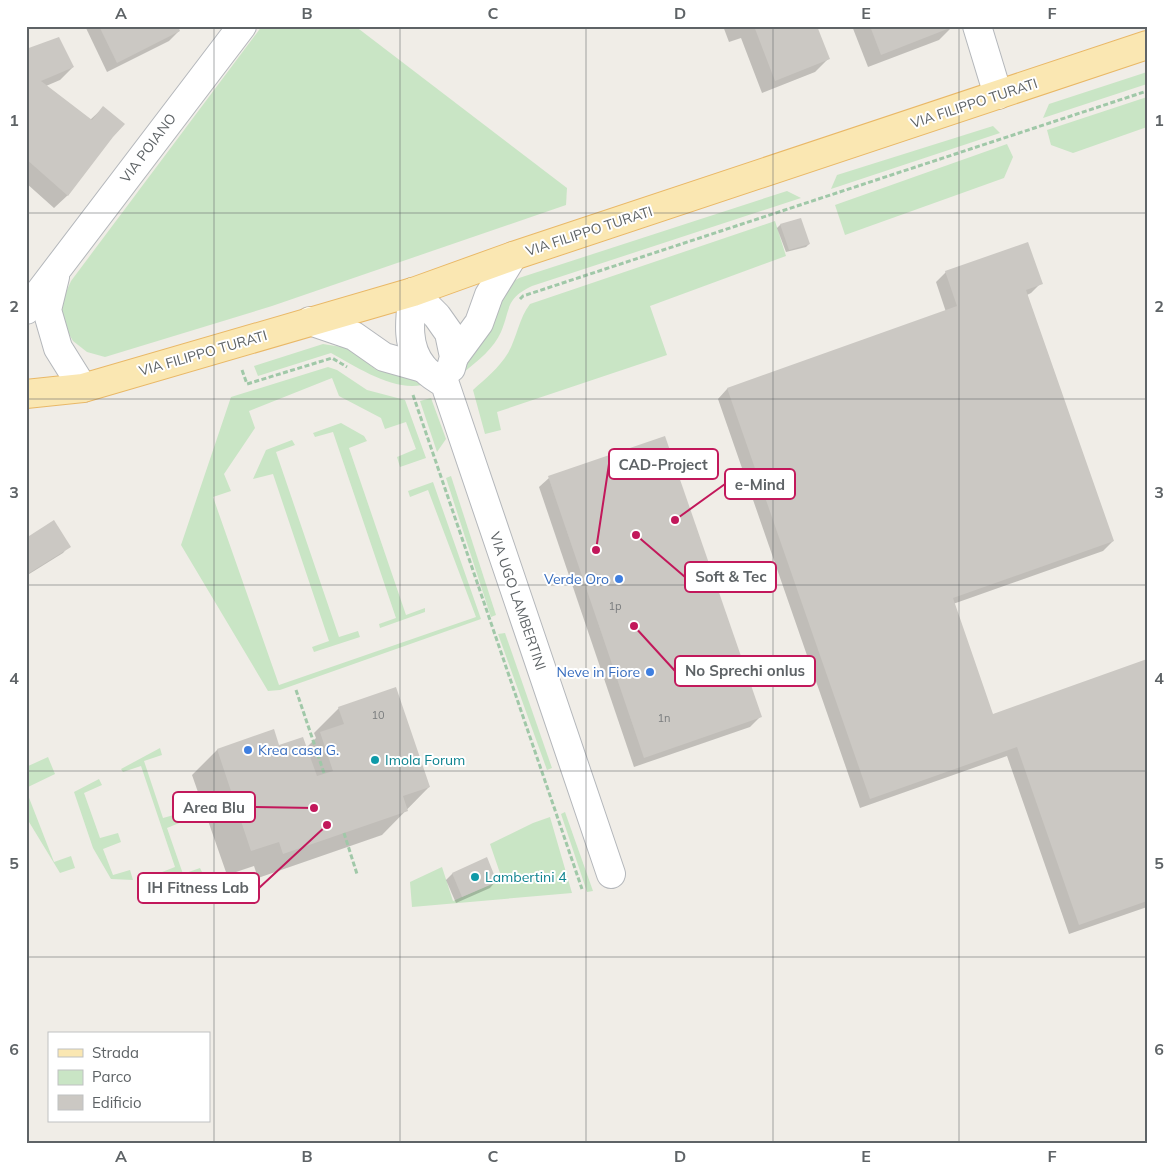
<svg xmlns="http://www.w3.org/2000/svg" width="1173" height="1170" viewBox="0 0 1173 1170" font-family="Mulish,sans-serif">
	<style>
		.green { fill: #c9e5c5 }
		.shadow { fill: #0003 }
		.building { fill: #cbc8c3 }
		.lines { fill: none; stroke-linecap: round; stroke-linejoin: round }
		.minor-casing { stroke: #b4b7bb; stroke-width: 30 }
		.major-casing { stroke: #e9b867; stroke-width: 30 }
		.path { stroke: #a0c8a8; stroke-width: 3; stroke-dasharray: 5 2.5; stroke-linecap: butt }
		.minor { stroke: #fff; stroke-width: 28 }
		.major { stroke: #fae7b2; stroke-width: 28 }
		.grid { fill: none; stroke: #5e6366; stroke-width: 1; stroke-opacity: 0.55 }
		.shop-dot { fill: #3f7fe0; stroke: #fff; stroke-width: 2 }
		.culture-dot { fill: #0f9aa8; stroke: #fff; stroke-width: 2 }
		.labels { text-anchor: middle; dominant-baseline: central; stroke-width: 4; stroke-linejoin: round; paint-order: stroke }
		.number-label { font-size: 11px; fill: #797c7d }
		.street-label { font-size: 14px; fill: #5e6366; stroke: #fff }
		.shop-label { font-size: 14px; fill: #366cbe; stroke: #fff; text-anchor: end }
		.culture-label { font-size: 14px; fill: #0d838f; stroke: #fff; text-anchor: start }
		.leader { fill: none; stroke: #c2185b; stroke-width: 2 }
		.callout-dot { fill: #c2185b; stroke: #fff; stroke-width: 2 }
		.callout { fill: #fff; stroke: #c2185b; stroke-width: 2 }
		.callout-label { font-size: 15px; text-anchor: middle; font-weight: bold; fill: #5e6366 }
		.neatline { fill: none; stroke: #5e6366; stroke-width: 2 }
		.grid-label { font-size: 16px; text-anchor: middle; font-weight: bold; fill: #5e6366 }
	</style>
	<rect width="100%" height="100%" fill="#f0ede7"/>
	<g class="green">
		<path d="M 262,26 L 355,26 L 567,188 L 566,205 L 272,306 L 105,357 L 87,352 L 73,341 L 66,329 L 61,315 L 62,301 L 71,281 Z"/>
		<path d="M 1147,72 L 1147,84 L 1043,118 L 1049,104 Z"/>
		<path d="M 1147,97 L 1147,127 L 1073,153 L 1051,145 L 1047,130 Z"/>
		<path d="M 993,126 L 1000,133 L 831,189 L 837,175 Z"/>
		<path d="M 1007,144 L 1013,157 L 1004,178 L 845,235 L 835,205 Z"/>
		<path d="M 787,191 L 801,198 L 532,286 C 505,299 511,308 501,332 C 494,348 478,361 464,372 L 467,358 L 509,284 L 519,278 Z"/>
		<path d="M 775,221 L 786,256 L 650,306 L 667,355 L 497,412 L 501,430 L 485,434 L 473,390 C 485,379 499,368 508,353 C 517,337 519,318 530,304 Z"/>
		<path d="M 323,344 L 348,348 L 375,369 L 408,377 L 422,385 C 392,391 357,367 331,353 L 258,376 L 254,366 Z"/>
		<path d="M 328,367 L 337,370 L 367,390 L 405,400 L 426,458 L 400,467 L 397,457 L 416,449 L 406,422 L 385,429 L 381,418 L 339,396 L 332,378 L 249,411 L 255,428 L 224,474 L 231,491 L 213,497 L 279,685 L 476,617 L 428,490 L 410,497 L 408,491 L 433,482 L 481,619 L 280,690 L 268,691 L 181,545 L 231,397 Z"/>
		<path d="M 431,398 L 446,439 L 437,452 L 420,401 Z"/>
		<path d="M 341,423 L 364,436 L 367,441 L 349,448 L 406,615 L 425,608 L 425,612 L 380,628 L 379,624 L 396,618 L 333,432 L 315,437 L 313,433 Z"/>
		<path d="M 292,440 L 295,445 L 276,452 L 339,637 L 358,631 L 360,637 L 314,652 L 312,647 L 329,641 L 273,474 L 253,479 L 266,450 Z"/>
		<path d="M 451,476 L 496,615 L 491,617 L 446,478 Z"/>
		<path d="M 505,633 L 552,768 L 547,770 L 498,634 Z"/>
		<path d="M 160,748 L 162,755 L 144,761 L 163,818 L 181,813 L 184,821 L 167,828 L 183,874 L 200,868 L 203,874 L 159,878 L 157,874 L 175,867 L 141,766 L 123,772 L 121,769 Z"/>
		<path d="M 48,757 L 55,774 L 26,788 L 26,767 Z"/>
		<path d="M 99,779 L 102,785 L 84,793 L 100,838 L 118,833 L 121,842 L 103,849 L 113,875 L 130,870 L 133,880 L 111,879 L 93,848 L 74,792 Z"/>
		<path d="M 26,790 L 54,862 L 71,856 L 75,868 L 60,873 L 26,817 Z"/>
		<path d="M 565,812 L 593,891 L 587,892 L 561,814 Z"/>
		<path d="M 550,817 L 572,893 L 412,907 L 410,882 L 442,867 L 453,901 L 502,879 L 490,844 L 533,823 Z"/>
	</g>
	<g class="shadow">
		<path d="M 85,26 L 176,26 L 179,31 L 169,41 L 107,72 Z"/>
		<path d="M 723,26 L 816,26 L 828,59 L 815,72 L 762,93 L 741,38 L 729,42 Z"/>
		<path d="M 852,26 L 952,26 L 952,27 L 939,40 L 868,67 Z"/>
		<path d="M 26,50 L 73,67 L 60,80 L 46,86 L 90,120 L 103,108 L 68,195 L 54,208 L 26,183 Z"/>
		<path d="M 800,219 L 809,244 L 806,247 L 786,252 L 777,228 L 780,225 Z"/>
		<path d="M 946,272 L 1041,283 L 1031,293 L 1027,295 L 1113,541 L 1103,551 L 953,604 L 992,715 L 1147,661 L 1147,907 L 1069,934 L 1007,756 L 860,808 L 718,399 L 727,389 L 946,312 L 936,282 Z"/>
		<path d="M 549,478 L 760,717 L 750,727 L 634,767 L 539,487 Z"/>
		<path d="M 26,540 L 69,546 L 63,553 L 26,576 Z"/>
		<path d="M 339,708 L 429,787 L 382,835 L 258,878 L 254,866 L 227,875 L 192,775 L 217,750 L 279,747 L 306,748 L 316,738 L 314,733 Z"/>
		<path d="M 486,859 L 496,881 L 490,888 L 456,903 L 446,880 L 452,874 Z"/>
	</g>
	<g class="building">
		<path d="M 99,26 L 178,26 L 180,31 L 117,63 Z"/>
		<path d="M 754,26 L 817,26 L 830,59 L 775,81 Z"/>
		<path d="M 870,26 L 955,26 L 881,55 Z"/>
		<path d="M 59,37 L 74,67 L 41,81 L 92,120 L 103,106 L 125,124 L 113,137 L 68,196 L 26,159 L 26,49 Z"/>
		<path d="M 801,218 L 810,244 L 789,250 L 780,224 Z"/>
		<path d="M 1028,242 L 1043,284 L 1026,290 L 1114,541 L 953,598 L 993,714 L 1147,659 L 1147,901 L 1079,925 L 1017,747 L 870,799 L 727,388 L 957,306 L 945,271 Z"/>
		<path d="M 665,436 L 762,717 L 644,758 L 548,476 Z"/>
		<path d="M 54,520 L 71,547 L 26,575 L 26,538 Z"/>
		<path d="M 396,687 L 430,787 L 403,796 L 408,811 L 283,854 L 279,842 L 251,851 L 217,749 L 274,729 L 279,745 L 303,737 L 317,776 L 333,771 L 320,732 L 344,724 L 338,707 Z"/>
		<path d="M 487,857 L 497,882 L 462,897 L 452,873 Z"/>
	</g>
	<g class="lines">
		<defs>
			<g id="minor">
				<path d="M 977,26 L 998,95"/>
				<path d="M 55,277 L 47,310 L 58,348 L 83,388"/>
				<path d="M 413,292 C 410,317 405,346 423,367 C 428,374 438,379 445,384 L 611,874"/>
				<path d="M 413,292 L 437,316 L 449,333 L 454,357 L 451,368"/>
				<path d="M 26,310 L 242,26"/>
				<path d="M 310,321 L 354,336 L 384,357 L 423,368"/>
				<path d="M 454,357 L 479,323 L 489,295 L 513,256"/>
			</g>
			<path id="major" d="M 26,394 L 83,388 L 413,292 L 513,256 L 1147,45"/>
		</defs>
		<use href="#minor" class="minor-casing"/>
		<use href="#major" class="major-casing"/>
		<g class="path">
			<path d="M 520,299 L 523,296 L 1147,91"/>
			<path d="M 242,370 L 247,384 L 332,358 L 347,367"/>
			<path d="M 413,395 L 582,889"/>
			<path d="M 296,690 L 324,773"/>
			<path d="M 344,833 L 357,874"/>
		</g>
		<use href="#minor" class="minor"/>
		<use href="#major" class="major"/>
	</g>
	<path class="grid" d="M 214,26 L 214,1144M 400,26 L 400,1144M 586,26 L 586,1144M 773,26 L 773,1144M 959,26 L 959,1144M 26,213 L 1147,213M 26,399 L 1147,399M 26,585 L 1147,585M 26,771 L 1147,771M 26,957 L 1147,957"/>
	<g class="shop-dot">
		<circle cx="619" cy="579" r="5"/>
		<circle cx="650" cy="672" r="5"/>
		<circle cx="248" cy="750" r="5"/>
	</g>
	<g class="culture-dot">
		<circle cx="375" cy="760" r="5"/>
		<circle cx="475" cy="877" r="5"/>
	</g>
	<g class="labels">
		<g class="number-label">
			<text x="615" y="606">1p</text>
			<text x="378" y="715">10</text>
			<text x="664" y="718">1n</text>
		</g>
		<g class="street-label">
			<text transform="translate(974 103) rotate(-18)">VIA FILIPPO TURATI</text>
			<text transform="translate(148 148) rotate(-53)">VIA POIANO</text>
			<text transform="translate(589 231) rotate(-18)">VIA FILIPPO TURATI</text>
			<text transform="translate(203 353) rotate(-16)">VIA FILIPPO TURATI</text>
			<text transform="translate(518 601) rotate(71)">VIA UGO LAMBERTINI</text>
		</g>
		<g class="shop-label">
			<text x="609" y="579">Verde Oro</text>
			<text x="640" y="672">Neve in Fiore</text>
			<text x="258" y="750" text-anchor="start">Krea casa G.</text>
		</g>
		<g class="culture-label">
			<text x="385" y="760">Imola Forum</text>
			<text x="485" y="877">Lambertini 4</text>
		</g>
	</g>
	<path class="leader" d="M596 550L609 464M675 520L725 484M636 535L685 577M634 626L675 671M314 808L255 807M327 825L259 888"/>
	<g class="callout-dot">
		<circle cx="596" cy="550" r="5"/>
		<circle cx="675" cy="520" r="5"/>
		<circle cx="636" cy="535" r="5"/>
		<circle cx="634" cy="626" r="5"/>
		<circle cx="314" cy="808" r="5"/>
		<circle cx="327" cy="825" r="5"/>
	</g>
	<g class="callout">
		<rect x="609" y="449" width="109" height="30" rx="5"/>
		<rect x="725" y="469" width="70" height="30" rx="5"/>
		<rect x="685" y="562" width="91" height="30" rx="5"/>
		<rect x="675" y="656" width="140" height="30" rx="5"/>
		<rect x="173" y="792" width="82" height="30" rx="5"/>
		<rect x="138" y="873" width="121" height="30" rx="5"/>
	</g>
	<g class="callout-label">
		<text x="663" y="470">CAD-Project</text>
		<text x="760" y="490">e-Mind</text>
		<text x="731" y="582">Soft &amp; Tec</text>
		<text x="745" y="676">No Sprechi onlus</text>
		<text x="214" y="813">Area Blu</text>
		<text x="198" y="893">IH Fitness Lab</text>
	</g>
	<rect width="1173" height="1170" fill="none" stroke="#ffffff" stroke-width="55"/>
	<rect x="48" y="1032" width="162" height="90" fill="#ffffff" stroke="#bfc1c2"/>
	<rect x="58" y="1049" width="25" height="8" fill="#fae7b2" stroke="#bfc1c2"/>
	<text x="92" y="1058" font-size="15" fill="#5e6366">Strada</text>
	<rect x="58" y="1070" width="25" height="15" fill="#c9e5c5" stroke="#bfc1c2"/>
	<text x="92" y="1082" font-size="15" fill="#5e6366">Parco</text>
	<rect x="58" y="1095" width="25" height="15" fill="#cbc8c3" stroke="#bfc1c2"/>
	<text x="92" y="1108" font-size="15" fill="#5e6366">Edificio</text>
	<rect x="28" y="28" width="1118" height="1114" class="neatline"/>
	<g class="grid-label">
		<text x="121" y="19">A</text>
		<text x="307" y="19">B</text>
		<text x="493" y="19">C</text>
		<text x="680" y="19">D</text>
		<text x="866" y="19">E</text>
		<text x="1052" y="19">F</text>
		<text x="14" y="126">1</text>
		<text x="1159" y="126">1</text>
		<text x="14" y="312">2</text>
		<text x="1159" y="312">2</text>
		<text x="14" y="498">3</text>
		<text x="1159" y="498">3</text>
		<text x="14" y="684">4</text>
		<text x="1159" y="684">4</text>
		<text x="14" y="869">5</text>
		<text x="1159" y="869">5</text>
		<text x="14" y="1055">6</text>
		<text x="1159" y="1055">6</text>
		<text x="121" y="1162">A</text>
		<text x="307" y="1162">B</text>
		<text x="493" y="1162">C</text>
		<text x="680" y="1162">D</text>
		<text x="866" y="1162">E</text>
		<text x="1052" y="1162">F</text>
	</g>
</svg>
